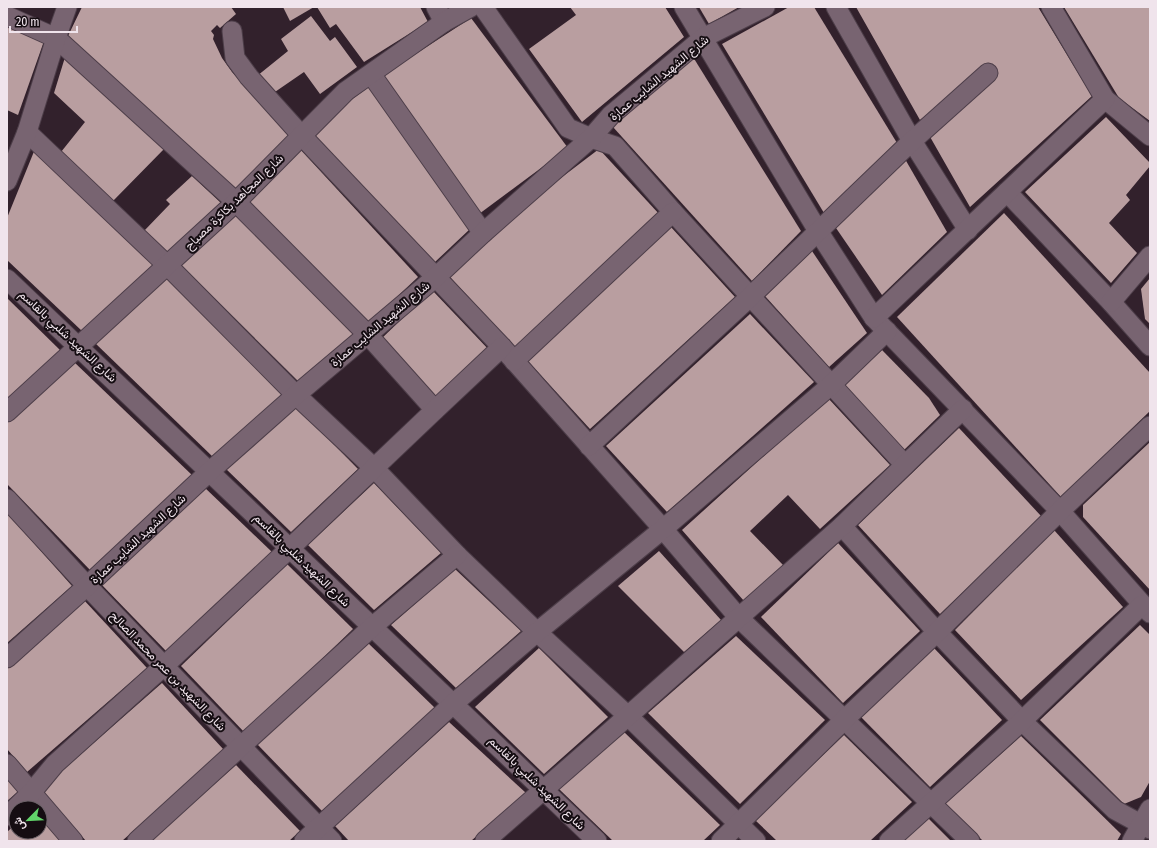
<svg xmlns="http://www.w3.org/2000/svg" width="1157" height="848" viewBox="0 0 1157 848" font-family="'Fira Sans Condensed',Vazirmatn,sans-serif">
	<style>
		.building { fill: #b99ea0 }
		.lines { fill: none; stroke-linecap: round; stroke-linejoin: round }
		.minor-casing { stroke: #4d3e49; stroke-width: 21 }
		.minor { stroke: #786471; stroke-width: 19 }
		.labels { text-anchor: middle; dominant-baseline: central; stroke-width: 4; stroke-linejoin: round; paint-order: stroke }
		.street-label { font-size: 12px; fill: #f0e4ec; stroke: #150d12 }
	</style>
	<rect width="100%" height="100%" fill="#32212c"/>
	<g class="building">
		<path d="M 82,7 L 231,7 L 236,14 L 220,28 L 217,25 L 211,31 L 214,35 L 213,39 L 222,58 L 232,72 L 290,137 L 234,192 L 68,36 Z"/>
		<path d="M 283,7 L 314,7 L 290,21 Z"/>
		<path d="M 317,7 L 420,7 L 428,22 L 364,62 L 336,24 L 330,28 Z"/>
		<path d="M 570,7 L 665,7 L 684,37 L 582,122 L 529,49 L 576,15 Z"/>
		<path d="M 699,7 L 739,7 L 709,24 Z"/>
		<path d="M 789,7 L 814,7 L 897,143 L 824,213 L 722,44 Z"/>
		<path d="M 856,7 L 1038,7 L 1092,96 L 970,207 L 929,135 L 990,67 L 920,120 Z"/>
		<path d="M 1064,7 L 1150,7 L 1150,121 L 1119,98 Z"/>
		<path d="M 311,16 L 330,41 L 335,37 L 357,67 L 320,94 L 304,72 L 272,94 L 257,76 L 288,51 L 281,39 Z"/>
		<path d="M 471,18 L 568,148 L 479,214 L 382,76 Z"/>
		<path d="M 7,24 L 44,41 L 18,115 L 7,110 Z"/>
		<path d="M 66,54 L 164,149 L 113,201 L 61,152 L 85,122 L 54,93 Z"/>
		<path d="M 693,57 L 801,231 L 752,281 L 613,127 Z"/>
		<path d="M 370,86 L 470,229 L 435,262 L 315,136 L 320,123 Z"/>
		<path d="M 1106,117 L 1150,163 L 1150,166 L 1126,195 L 1130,200 L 1109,223 L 1137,253 L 1111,283 L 1025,192 Z"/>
		<path d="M 35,149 L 155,266 L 82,331 L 7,260 L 7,218 Z"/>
		<path d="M 300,149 L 418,277 L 368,324 L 248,203 Z"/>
		<path d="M 599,149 L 660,215 L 515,347 L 449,276 L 520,209 Z"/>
		<path d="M 905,159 L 947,232 L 882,295 L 836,228 Z"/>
		<path d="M 192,176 L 221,203 L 166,254 L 144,231 L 170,204 L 166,200 Z"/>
		<path d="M 234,212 L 355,335 L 300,383 L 180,264 Z"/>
		<path d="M 1004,213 L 1150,373 L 1150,411 L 1061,497 L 897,317 Z"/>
		<path d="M 670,226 L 735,297 L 590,429 L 526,359 Z"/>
		<path d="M 812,251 L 867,333 L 829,367 L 765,296 Z"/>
		<path d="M 165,276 L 285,395 L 213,457 L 94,342 Z"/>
		<path d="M 1150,278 L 1150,324 L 1145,319 L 1141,289 Z"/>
		<path d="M 432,290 L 490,351 L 436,402 L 380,340 Z"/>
		<path d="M 7,298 L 62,352 L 7,402 Z"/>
		<path d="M 750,314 L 814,382 L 667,512 L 606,446 Z"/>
		<path d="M 882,350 L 929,398 L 940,415 L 904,450 L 844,384 Z"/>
		<path d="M 73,361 L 193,476 L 91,571 L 7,484 L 7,421 Z"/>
		<path d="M 828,398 L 890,465 L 820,529 L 788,495 L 750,531 L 783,565 L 744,601 L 682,530 Z"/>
		<path d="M 296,406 L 358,469 L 291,532 L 225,468 Z"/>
		<path d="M 959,428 L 1042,517 L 940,614 L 858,525 Z"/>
		<path d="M 1150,442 L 1150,590 L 1083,517 L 1083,505 Z"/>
		<path d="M 374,483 L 441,553 L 374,610 L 308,545 Z"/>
		<path d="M 203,486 L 272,552 L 167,652 L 101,584 Z"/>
		<path d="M 7,513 L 72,586 L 7,643 Z"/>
		<path d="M 1054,530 L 1123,607 L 1021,700 L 955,630 Z"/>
		<path d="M 838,543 L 920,631 L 843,703 L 761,617 Z"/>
		<path d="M 659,551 L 721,620 L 684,652 L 618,586 Z"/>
		<path d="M 287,564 L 353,629 L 245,733 L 181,666 Z"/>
		<path d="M 455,569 L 521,631 L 456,688 L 391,625 Z"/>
		<path d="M 83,599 L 147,668 L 27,772 L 7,749 L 7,669 Z"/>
		<path d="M 1140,625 L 1150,635 L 1150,781 L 1141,797 L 1124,804 L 1040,720 Z"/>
		<path d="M 736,636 L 825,720 L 740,804 L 648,713 Z"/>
		<path d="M 367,642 L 436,709 L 322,811 L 257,744 Z"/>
		<path d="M 539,648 L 608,717 L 544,774 L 475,707 Z"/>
		<path d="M 934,648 L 1002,720 L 930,787 L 861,717 Z"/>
		<path d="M 162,683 L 224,750 L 122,841 L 86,841 L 41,789 Z"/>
		<path d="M 449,722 L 526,793 L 471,841 L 349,841 L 335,826 Z"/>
		<path d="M 623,731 L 720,825 L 703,841 L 613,841 L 559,789 Z"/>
		<path d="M 844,735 L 912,802 L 870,841 L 777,841 L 755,820 Z"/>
		<path d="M 1021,736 L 1121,834 L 1117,841 L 983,841 L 945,804 Z"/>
		<path d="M 236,765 L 300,831 L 289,841 L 150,841 Z"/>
		<path d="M 7,777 L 19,791 L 7,801 Z"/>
		<path d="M 40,817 L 60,841 L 7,841 L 7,832 L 16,824 L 16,832 L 40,832 Z"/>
		<path d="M 928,818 L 951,841 L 904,841 Z"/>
	</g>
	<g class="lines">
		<defs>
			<g id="minor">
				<path d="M 436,7 L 444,22"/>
				<path d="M 483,7 L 568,128 L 591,138 L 615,146 L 673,212 L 905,465"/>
				<path d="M 684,7 L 818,231 L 874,318 L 1060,511 L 1150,613"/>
				<path d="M 836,7 L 912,141 L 968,230"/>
				<path d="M 7,16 L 56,38 L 236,202 L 368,335 L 435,410"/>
				<path d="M 232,31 L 235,58 L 249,77 L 302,136 L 502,347 L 663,529 L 739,618 L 970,841"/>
				<path d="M 371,74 L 483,233"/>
				<path d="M 1105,99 L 1150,136"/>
				<path d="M 27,132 L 168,266 L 296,395 L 374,468 L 457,555 L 537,632 L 628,716 L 756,841"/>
				<path d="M 7,181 L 27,132 L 56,38 L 67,7"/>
				<path d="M 1007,192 L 1111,302 L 1150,346"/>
				<path d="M 7,279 L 597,841"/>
				<path d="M 1111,302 L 1150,256"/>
				<path d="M 874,318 L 1105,99 L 1051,7"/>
				<path d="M 514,361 L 673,212"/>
				<path d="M 7,412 L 236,202 L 346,91 L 444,22 L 471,7"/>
				<path d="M 589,446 L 751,296 L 912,141 L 988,73"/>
				<path d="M 7,499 L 87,586 L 332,841"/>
				<path d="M 842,526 L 937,632 L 1022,721 L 1115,810 L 1150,829"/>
				<path d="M 7,658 L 87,586 L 209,472 L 296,395 L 436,277 L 483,233 L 591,138 L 611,115 L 703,38 L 765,7"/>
				<path d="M 7,764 L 73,841"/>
				<path d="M 7,816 L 31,793 L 55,764 L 164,666 L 289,549 L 435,410 L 502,347"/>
				<path d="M 137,841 L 372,627 L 457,555"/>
				<path d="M 304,841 L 453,704 L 537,632 L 663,529 L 831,385 L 887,331"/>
				<path d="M 485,841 L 628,716 L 842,526 L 963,409"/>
				<path d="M 721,841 L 844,720 L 937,632 L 1060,511 L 1150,426"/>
				<path d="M 889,841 L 1022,721 L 1142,605"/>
				<path d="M 1132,841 L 1150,809"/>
			</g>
		</defs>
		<use href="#minor" class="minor-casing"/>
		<use href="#minor" class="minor"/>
	</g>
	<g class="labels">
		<g class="street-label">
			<text transform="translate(659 78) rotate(-40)">شارع الشهيد الشايب عمارة</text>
			<text transform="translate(234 202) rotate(-44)">شارع المجاهد بكاكرة مصباح</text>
			<text transform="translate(380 324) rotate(-40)">شارع الشهيد الشايب عمارة</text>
			<text transform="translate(68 336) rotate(43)">شارع الشهيد شلبي بالقاسم</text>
			<text transform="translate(138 539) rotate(-43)">شارع الشهيد الشايب عمارة</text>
			<text transform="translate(302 560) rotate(44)">شارع الشهيد شلبي بالقاسم</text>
			<text transform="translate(168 671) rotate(46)">شارع الشهيد بن عمر محمد الصالح</text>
			<text transform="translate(537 783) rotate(44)">شارع الشهيد شلبي بالقاسم</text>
		</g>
	</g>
	<rect width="1157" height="848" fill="none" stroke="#f0e4ec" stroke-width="16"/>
	<g transform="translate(28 820) rotate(246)"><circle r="19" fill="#150d12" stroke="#6d6369"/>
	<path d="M0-3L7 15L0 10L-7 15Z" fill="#61d46a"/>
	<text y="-6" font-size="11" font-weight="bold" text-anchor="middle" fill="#f0e4ec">ش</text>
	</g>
	<path d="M10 26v6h67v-6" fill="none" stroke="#f0e4ec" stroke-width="2"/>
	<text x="16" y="26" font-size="12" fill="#f0e4ec" stroke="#150d12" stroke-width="3" paint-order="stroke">20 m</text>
</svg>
